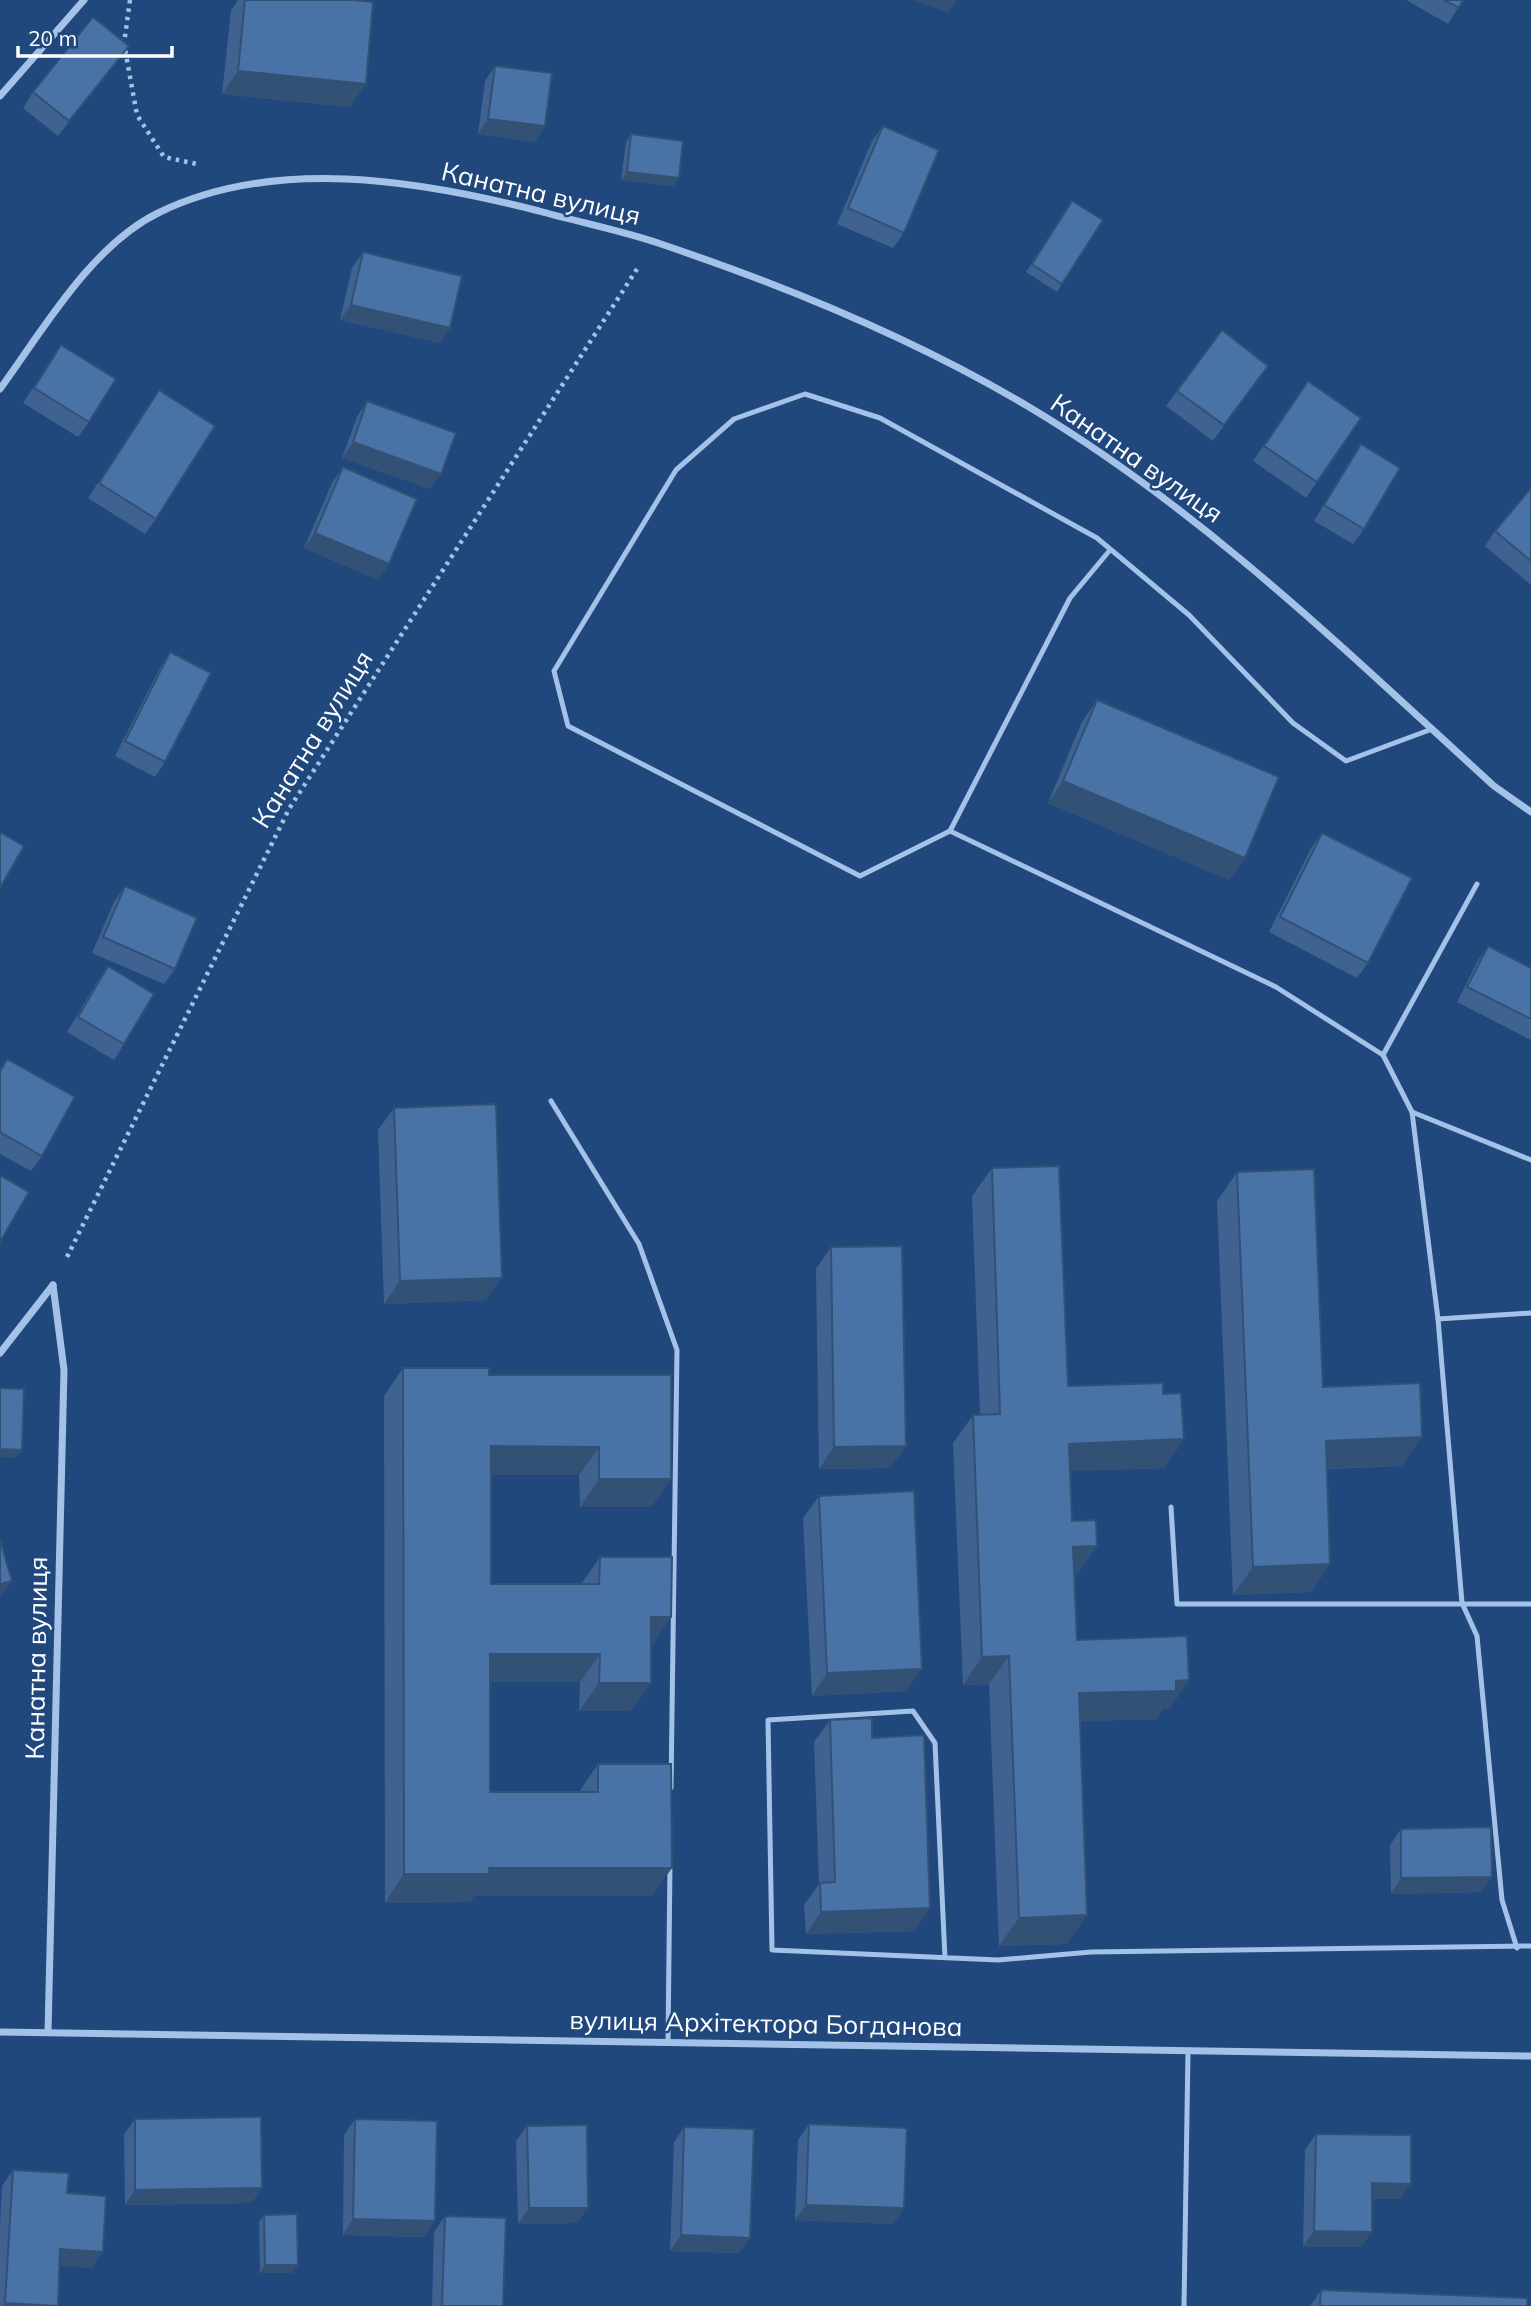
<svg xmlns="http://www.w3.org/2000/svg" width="1531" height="2306" viewBox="0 0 1531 2306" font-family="Mulish,sans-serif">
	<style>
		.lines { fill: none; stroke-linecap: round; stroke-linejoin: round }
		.path { stroke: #a4c2e7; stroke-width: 4.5; stroke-dasharray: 3.5 5; stroke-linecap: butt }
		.service { stroke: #a4c2e7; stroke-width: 5 }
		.minor { stroke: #a4c2e7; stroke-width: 7 }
		.wall { fill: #3f6290 }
		.shaded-wall { fill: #335075 }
		.building { fill: #4972a7; stroke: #335075; stroke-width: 2 }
		.labels { text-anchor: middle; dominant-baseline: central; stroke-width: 5; stroke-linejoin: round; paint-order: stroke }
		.street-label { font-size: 26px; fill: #fff; stroke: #20487d }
	</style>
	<rect width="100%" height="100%" fill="#20487d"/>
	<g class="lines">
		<g class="path">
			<path d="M 130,0 L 124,44 L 137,115 L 164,157 L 197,164"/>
			<path d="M 67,1257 L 289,809 L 637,269"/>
		</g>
		<g class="service">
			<path d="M 1432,729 L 1346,761 L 1293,723 L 1189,615 L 1097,538 L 880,418 L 805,394 L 734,419 L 676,470 L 554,671 L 568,726 L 860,876 L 950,831 L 1276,987 L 1383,1055 L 1412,1112 L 1438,1319 L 1462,1603 L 1477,1636 L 1502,1900 L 1517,1948"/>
			<path d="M 950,831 L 1070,598 L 1110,550"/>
			<path d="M 1383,1055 L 1477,884"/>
			<path d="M 551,1101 L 639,1244 L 677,1350 L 671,1788"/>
			<path d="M 1412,1112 L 1531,1160"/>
			<path d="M 1438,1319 L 1531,1313"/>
			<path d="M 1171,1507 L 1177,1604 L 1531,1604"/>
			<path d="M 945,1958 L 935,1743 L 913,1711 L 768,1720 L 772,1950 L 998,1960 L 1091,1952 L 1531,1946"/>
			<path d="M 668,2043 L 670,1864"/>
			<path d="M 1184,2306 L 1188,2051"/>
		</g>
		<g class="minor">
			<path d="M 0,96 L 84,0"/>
			<path d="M 0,389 C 43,330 91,246 158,213 C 274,156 418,180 539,211 C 578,222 619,230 658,243 C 786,286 913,338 1029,407 C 1202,510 1347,652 1494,786 L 1531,812"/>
			<path d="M 0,1353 L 53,1285"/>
			<path d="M 0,2032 L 1531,2056"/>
			<path d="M 48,2032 L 64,1370 L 53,1285"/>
		</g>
	</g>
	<g class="wall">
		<path d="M 238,0 L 354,0 L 350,107 L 222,94 L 231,11 Z"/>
		<path d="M 1406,0 L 1463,0 L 1448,24 Z"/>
		<path d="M 129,46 L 118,61 L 58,136 L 23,108 L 33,92 Z"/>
		<path d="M 495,66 L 545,126 L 534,142 L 478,134 L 485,81 Z"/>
		<path d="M 883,126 L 904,233 L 893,248 L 837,224 L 872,141 Z"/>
		<path d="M 631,134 L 679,178 L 673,186 L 621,180 L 626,142 Z"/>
		<path d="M 1066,209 L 1062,284 L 1057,292 L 1026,272 Z"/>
		<path d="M 363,252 L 450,328 L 440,343 L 340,320 L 352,268 Z"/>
		<path d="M 61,345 L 89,422 L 78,437 L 23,403 Z"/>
		<path d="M 1257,381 L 1213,441 L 1166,406 L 1177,391 Z"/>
		<path d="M 1308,381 L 1361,418 L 1306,498 L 1253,461 Z"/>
		<path d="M 159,390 L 156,519 L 145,534 L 88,498 Z"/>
		<path d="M 367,401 L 430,489 L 342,458 L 357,417 Z"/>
		<path d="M 1361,444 L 1364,529 L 1353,544 L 1314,521 L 1350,460 Z"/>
		<path d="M 343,467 L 389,564 L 378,580 L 304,548 L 332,483 Z"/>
		<path d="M 1531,488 L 1531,585 L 1485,546 L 1495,531 Z"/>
		<path d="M 170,652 L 165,762 L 155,777 L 115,756 L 160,668 Z"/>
		<path d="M 1097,700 L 1245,858 L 1229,880 L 1048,803 L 1082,722 Z"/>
		<path d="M 1322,833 L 1368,963 L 1357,978 L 1269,932 L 1311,848 Z"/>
		<path d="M 125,886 L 175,969 L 164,984 L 92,953 L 114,902 Z"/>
		<path d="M 1488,946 L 1531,968 L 1531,1040 L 1457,1002 L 1477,962 Z"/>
		<path d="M 108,966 L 124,1044 L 114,1060 L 67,1032 L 97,982 Z"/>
		<path d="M 7,1059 L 42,1156 L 31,1171 L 0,1154 L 0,1069 Z"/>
		<path d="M 394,1108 L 486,1300 L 384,1304 L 378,1130 Z"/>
		<path d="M 992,1168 L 1068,1386 L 1163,1394 L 1184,1439 L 1164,1468 L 1070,1471 L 1072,1521 L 1097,1546 L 1077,1574 L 1074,1574 L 1077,1640 L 1189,1680 L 1169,1709 L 1163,1709 L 1156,1719 L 1080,1721 L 1067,1944 L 999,1946 L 989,1684 L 963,1685 L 953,1443 L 973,1415 L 980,1414 L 972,1196 Z"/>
		<path d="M 1237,1172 L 1323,1387 L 1402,1466 L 1327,1469 L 1330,1564 L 1311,1592 L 1233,1595 L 1217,1201 Z"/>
		<path d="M 831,1247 L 906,1446 L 890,1468 L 819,1469 L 816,1269 Z"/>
		<path d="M 403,1368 L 489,1375 L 671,1479 L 651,1507 L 580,1507 L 579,1475 L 491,1475 L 491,1584 L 581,1584 L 600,1557 L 652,1646 L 651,1646 L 631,1711 L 579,1711 L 580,1682 L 490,1682 L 490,1792 L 579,1792 L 598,1764 L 652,1896 L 474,1896 L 470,1902 L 385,1903 L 384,1396 Z"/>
		<path d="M 819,1496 L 906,1691 L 812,1696 L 803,1518 Z"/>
		<path d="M 830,1720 L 872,1738 L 930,1908 L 914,1931 L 806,1934 L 804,1905 L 819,1884 L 814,1742 Z"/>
		<path d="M 1401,1829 L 1481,1892 L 1391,1894 L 1390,1845 Z"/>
		<path d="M 135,2119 L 252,2203 L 125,2205 L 124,2134 Z"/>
		<path d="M 355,2119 L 424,2237 L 343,2235 L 344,2135 Z"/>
		<path d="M 809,2124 L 904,2208 L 893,2224 L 795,2220 L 798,2140 Z"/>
		<path d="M 527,2126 L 577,2223 L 518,2224 L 516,2141 Z"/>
		<path d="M 684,2127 L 739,2253 L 670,2251 L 674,2142 Z"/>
		<path d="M 1316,2134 L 1400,2199 L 1372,2199 L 1361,2247 L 1303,2247 L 1305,2150 Z"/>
		<path d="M 13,2170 L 67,2193 L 92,2268 L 60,2265 L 58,2306 L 0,2306 L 0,2226 L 2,2186 Z"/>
		<path d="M 264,2215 L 298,2265 L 292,2273 L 260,2273 L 259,2222 Z"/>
		<path d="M 445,2216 L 503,2306 L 432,2306 L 434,2232 Z"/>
		<path d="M 1321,2290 L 1527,2306 L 1310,2306 Z"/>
	</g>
	<g class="shaded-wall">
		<path d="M 913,0 L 957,0 L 948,13 Z"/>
		<path d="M 129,46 L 118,61 L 58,136 L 69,121 Z"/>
		<path d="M 238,71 L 366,84 L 350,107 L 222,94 Z"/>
		<path d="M 488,119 L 545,126 L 534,142 L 478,134 Z"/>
		<path d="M 627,172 L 679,178 L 673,186 L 621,180 Z"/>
		<path d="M 351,305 L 450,328 L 440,343 L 340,320 Z"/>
		<path d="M 353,442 L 441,474 L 430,489 L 342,458 Z"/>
		<path d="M 315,533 L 389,564 L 378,580 L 304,548 Z"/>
		<path d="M 1063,781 L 1245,858 L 1229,880 L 1048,803 Z"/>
		<path d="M 502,1278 L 486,1300 L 384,1304 L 400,1281 Z"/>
		<path d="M 1422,1437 L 1402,1466 L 1306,1469 L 1326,1441 Z"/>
		<path d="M 1184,1439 L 1164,1468 L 1050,1472 L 1069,1444 Z"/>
		<path d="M 491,1446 L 599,1447 L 579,1475 L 471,1475 Z"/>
		<path d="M 906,1446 L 890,1468 L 819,1469 L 834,1447 Z"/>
		<path d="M 0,1449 L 22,1450 L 16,1458 L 0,1457 Z"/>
		<path d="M 599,1479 L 671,1479 L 651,1507 L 580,1507 Z"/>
		<path d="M 1097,1546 L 1077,1574 L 1054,1575 L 1073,1547 Z"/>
		<path d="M 1330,1564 L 1311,1592 L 1233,1595 L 1253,1567 Z"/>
		<path d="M 12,1581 L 1,1596 L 0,1597 L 0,1584 Z"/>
		<path d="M 651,1617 L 671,1617 L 652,1646 L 631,1645 Z"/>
		<path d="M 490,1654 L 600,1654 L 580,1682 L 470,1682 Z"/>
		<path d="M 1009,1656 L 989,1684 L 963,1685 L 982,1657 Z"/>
		<path d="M 922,1669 L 906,1691 L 812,1696 L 827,1673 Z"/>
		<path d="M 1189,1680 L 1169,1709 L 1163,1709 L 1156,1719 L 1059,1722 L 1079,1693 L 1176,1681 Z"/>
		<path d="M 599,1683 L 651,1683 L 631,1711 L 579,1711 Z"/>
		<path d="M 489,1868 L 672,1868 L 652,1896 L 474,1896 L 470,1902 L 385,1903 L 404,1874 Z"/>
		<path d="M 1492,1877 L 1481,1892 L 1391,1894 L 1401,1878 Z"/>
		<path d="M 930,1908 L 914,1931 L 806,1934 L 821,1912 Z"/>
		<path d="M 1087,1915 L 1067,1944 L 999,1946 L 1019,1918 Z"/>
		<path d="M 1372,2183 L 1411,2184 L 1400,2199 L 1361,2199 Z"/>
		<path d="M 262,2188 L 252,2203 L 125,2205 L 135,2190 Z"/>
		<path d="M 806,2205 L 904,2208 L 893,2224 L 795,2220 Z"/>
		<path d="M 529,2208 L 588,2208 L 577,2223 L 518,2224 Z"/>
		<path d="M 353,2219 L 435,2221 L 424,2237 L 343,2235 Z"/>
		<path d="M 1314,2231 L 1372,2232 L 1361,2247 L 1303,2247 Z"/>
		<path d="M 681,2235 L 750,2238 L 739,2253 L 670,2251 Z"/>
		<path d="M 60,2249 L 103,2252 L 92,2268 L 50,2265 Z"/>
		<path d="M 265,2265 L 298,2265 L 292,2273 L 260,2273 Z"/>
		<path d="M 5,2303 L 52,2306 L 3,2306 Z"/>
	</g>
	<g class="building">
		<path d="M 245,0 L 354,0 L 373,2 L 366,84 L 238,71 Z"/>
		<path d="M 1444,0 L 1463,0 L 1459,8 Z"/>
		<path d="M 93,17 L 129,46 L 69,121 L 33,92 Z"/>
		<path d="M 495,66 L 552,73 L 545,126 L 488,119 Z"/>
		<path d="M 883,126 L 939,150 L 904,233 L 848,208 Z"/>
		<path d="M 631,134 L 683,141 L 679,178 L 627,172 Z"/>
		<path d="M 1072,201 L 1103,220 L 1062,284 L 1032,264 Z"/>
		<path d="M 363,252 L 462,276 L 450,328 L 351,305 Z"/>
		<path d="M 1222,330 L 1268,366 L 1224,425 L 1177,391 Z"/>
		<path d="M 61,345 L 116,379 L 89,422 L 34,388 Z"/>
		<path d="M 1308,381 L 1361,418 L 1317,482 L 1264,446 Z"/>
		<path d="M 159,390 L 215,426 L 156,519 L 99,483 Z"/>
		<path d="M 367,401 L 456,433 L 441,474 L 353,442 Z"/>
		<path d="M 1361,444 L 1400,468 L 1364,529 L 1324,505 Z"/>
		<path d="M 343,467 L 417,499 L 389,564 L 315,533 Z"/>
		<path d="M 1531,488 L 1531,561 L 1495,531 Z"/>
		<path d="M 170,652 L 211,673 L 165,762 L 125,741 Z"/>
		<path d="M 1097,700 L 1279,777 L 1245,858 L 1063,781 Z"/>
		<path d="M 0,832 L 24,846 L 0,888 Z"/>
		<path d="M 1322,833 L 1412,878 L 1368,963 L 1280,917 Z"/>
		<path d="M 125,886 L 197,918 L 175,969 L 103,937 Z"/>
		<path d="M 1488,946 L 1531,968 L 1531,1019 L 1467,987 Z"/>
		<path d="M 108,966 L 154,994 L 124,1044 L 78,1017 Z"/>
		<path d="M 7,1059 L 75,1097 L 42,1156 L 0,1132 L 0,1072 Z"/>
		<path d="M 496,1104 L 502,1278 L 400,1281 L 394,1108 Z"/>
		<path d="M 1059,1166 L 1068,1386 L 1163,1383 L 1163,1394 L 1181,1393 L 1184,1439 L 1069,1444 L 1072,1521 L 1096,1520 L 1097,1546 L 1073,1547 L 1077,1640 L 1187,1636 L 1189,1680 L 1176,1681 L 1176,1691 L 1079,1693 L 1087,1915 L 1019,1918 L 1009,1656 L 982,1657 L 973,1415 L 1000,1414 L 992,1168 Z"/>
		<path d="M 1314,1169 L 1323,1387 L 1420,1383 L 1422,1437 L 1326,1441 L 1330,1564 L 1253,1567 L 1237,1172 Z"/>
		<path d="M 0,1175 L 29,1192 L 0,1242 Z"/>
		<path d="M 902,1246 L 906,1446 L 834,1447 L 831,1247 Z"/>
		<path d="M 403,1368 L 489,1368 L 489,1375 L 671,1375 L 671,1479 L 599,1479 L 599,1447 L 491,1446 L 491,1584 L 599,1584 L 600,1557 L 672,1557 L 671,1617 L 651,1617 L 651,1683 L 599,1683 L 600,1654 L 490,1654 L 490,1792 L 598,1792 L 598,1764 L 671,1764 L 672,1868 L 489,1868 L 490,1874 L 404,1874 Z"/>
		<path d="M 0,1388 L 24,1389 L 22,1450 L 0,1449 Z"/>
		<path d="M 914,1491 L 922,1669 L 827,1673 L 819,1496 Z"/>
		<path d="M 0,1540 L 12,1581 L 0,1584 Z"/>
		<path d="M 872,1718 L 872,1738 L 924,1735 L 930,1908 L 821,1912 L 820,1883 L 835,1882 L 830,1720 Z"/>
		<path d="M 1491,1827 L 1492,1877 L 1401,1878 L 1401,1829 Z"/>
		<path d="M 261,2117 L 262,2188 L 135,2190 L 135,2119 Z"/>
		<path d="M 355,2119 L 437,2121 L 435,2221 L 353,2219 Z"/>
		<path d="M 809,2124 L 907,2128 L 904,2208 L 806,2205 Z"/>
		<path d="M 587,2125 L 588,2208 L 529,2208 L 527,2126 Z"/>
		<path d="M 684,2127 L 754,2129 L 750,2238 L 681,2235 Z"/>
		<path d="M 1316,2134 L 1411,2135 L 1411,2184 L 1372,2183 L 1372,2232 L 1314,2231 Z"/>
		<path d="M 13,2170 L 69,2173 L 67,2193 L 106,2196 L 103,2252 L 60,2249 L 58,2306 L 5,2303 Z"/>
		<path d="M 297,2214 L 298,2265 L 265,2265 L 264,2215 Z"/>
		<path d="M 445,2216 L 506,2218 L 503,2306 L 442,2306 Z"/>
		<path d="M 1321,2290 L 1527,2298 L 1527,2306 L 1320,2306 Z"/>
	</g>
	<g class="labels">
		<g class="street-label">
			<text transform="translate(541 193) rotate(13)">Канатна вулиця</text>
			<text transform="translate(1137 458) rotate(35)">Канатна вулиця</text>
			<text transform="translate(312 739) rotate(-58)">Канатна вулиця</text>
			<text transform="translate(36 1658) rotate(-89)">Канатна вулиця</text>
			<text transform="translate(766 2023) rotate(1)">вулиця Архітектора Богданова</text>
		</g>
	</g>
	<path d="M18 46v10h154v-10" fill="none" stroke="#ffffff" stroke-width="3.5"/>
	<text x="28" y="46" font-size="21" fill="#ffffff" stroke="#20487d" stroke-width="5" paint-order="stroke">20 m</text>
</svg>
